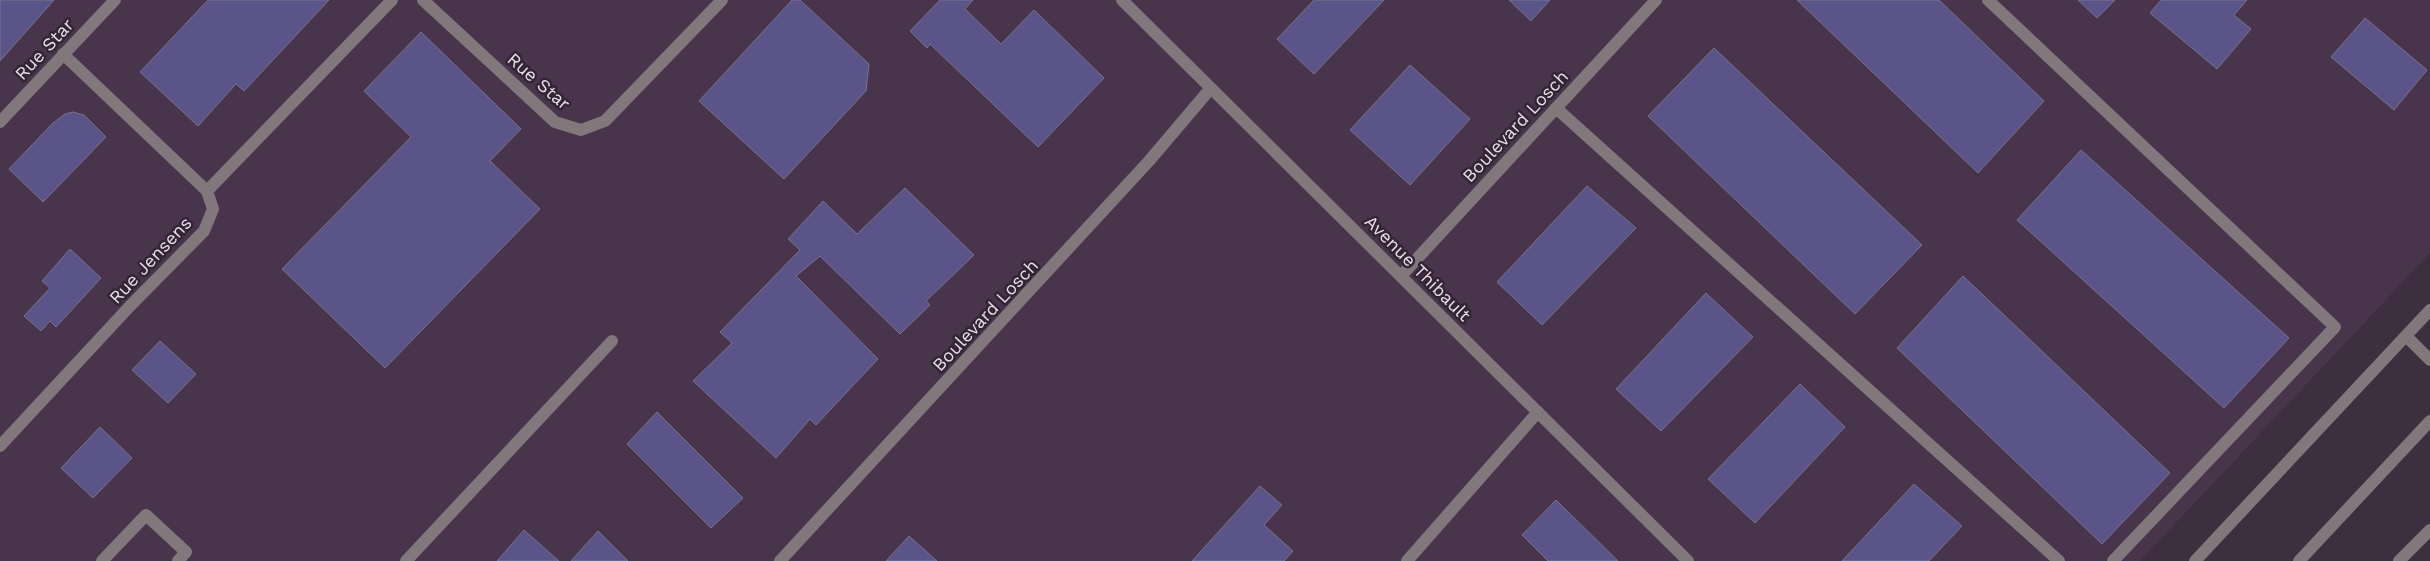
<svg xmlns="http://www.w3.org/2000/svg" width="2430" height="561" viewBox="0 0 2430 561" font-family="'Work Sans',sans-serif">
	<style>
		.built { fill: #48354b }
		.building { fill: #5b5489; stroke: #75738a }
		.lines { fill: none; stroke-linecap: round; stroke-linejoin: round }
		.minor { stroke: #82777b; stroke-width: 12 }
		.labels { text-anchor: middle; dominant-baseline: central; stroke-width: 5; stroke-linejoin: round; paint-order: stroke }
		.street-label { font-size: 18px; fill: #e8dee9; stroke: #332535 }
	</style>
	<rect width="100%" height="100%" fill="#3d2f3f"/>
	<path class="built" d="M 0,0 L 2430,0 L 2430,253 L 2140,561 L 0,561 Z"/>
	<g class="building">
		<path d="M 0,0 L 54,0 L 0,61 Z"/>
		<path d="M 208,0 L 329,0 L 244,91 L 236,84 L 198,126 L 140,72 Z"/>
		<path d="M 792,0 L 800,0 L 869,64 L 866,91 L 784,179 L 699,101 Z"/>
		<path d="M 940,0 L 973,0 L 965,9 L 1001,44 L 1034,10 L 1104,78 L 1038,147 L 930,44 L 927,48 L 910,31 Z"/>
		<path d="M 1314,0 L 1384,0 L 1314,74 L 1277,39 Z"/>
		<path d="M 1509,0 L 1550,0 L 1531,21 Z"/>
		<path d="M 1797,0 L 1939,0 L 2044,101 L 1978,173 Z"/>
		<path d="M 2078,0 L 2115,0 L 2097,18 Z"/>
		<path d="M 2161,0 L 2247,0 L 2234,15 L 2251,29 L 2217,69 L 2150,13 Z"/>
		<path d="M 2365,18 L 2427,70 L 2394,110 L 2331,57 Z"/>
		<path d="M 421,32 L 521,129 L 490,161 L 540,209 L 385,368 L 282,269 L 411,137 L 364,91 Z"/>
		<path d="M 1714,48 L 1922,245 L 1855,314 L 1648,116 Z"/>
		<path d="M 1410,65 L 1470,119 L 1410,185 L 1350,130 Z"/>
		<path d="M 73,112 L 84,115 L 106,137 L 43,202 L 9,169 L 53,123 L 65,114 Z"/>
		<path d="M 2081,150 L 2289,338 L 2224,408 L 2017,220 Z"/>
		<path d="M 1587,186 L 1636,228 L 1542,325 L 1497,282 Z"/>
		<path d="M 905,188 L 974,255 L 926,301 L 930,305 L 900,334 L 820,256 L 796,276 L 878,359 L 816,425 L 810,419 L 776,458 L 693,381 L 732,343 L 720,332 L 800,250 L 788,239 L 823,201 L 857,234 Z"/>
		<path d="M 70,249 L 101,278 L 56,327 L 50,321 L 41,331 L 24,316 L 50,288 L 42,281 Z"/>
		<path d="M 1963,276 L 2170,473 L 2102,544 L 1897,348 Z"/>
		<path d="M 1706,293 L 1753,337 L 1661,431 L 1616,389 Z"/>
		<path d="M 160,341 L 196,374 L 168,403 L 132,370 Z"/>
		<path d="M 1800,384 L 1845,427 L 1755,523 L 1708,479 Z"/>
		<path d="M 657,412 L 743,498 L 711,528 L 627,444 Z"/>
		<path d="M 100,427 L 132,458 L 93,498 L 61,468 Z"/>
		<path d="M 1914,484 L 1962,526 L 1929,561 L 1842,561 Z"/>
		<path d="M 1260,486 L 1282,505 L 1264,525 L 1293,551 L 1284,561 L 1192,561 Z"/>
		<path d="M 1556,500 L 1618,561 L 1548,561 L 1522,535 Z"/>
		<path d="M 524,530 L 559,561 L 497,561 Z"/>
		<path d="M 598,531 L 628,561 L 571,561 Z"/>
		<path d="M 909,536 L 937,561 L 886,561 Z"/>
	</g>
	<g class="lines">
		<g class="minor">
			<path d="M 423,0 L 555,122 L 581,130 L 605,121 L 722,0"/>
			<path d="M 1122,0 L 1688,561"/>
			<path d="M 1988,0 L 2335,327 L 2113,561"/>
			<path d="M 1556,108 L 2059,561"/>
			<path d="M 0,122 L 115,0"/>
			<path d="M 207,191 L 392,0"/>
			<path d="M 1401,276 L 1656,0"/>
			<path d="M 2406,336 L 2430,360"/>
			<path d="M 0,446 L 130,306 L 204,231 L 213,209 L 207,191 L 63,54"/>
			<path d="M 102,561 L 146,515 L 186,552 L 178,561"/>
			<path d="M 406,561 L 612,341"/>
			<path d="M 780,561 L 1149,161 L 1211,88"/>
			<path d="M 1407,561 L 1538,412"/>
			<path d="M 2195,561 L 2430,310"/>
			<path d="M 2299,561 L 2430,421"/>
			<path d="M 2399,561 L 2430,530"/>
		</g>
	</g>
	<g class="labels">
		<g class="street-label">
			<text transform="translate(44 49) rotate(-47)">Rue Star</text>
			<text transform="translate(539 81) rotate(41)">Rue Star</text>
			<text transform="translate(1515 126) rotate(-47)">Boulevard Losch</text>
			<text transform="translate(150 260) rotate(-47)">Rue Jensens</text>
			<text transform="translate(1418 268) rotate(45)">Avenue Thibault</text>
			<text transform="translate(985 315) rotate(-47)">Boulevard Losch</text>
		</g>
	</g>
</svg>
